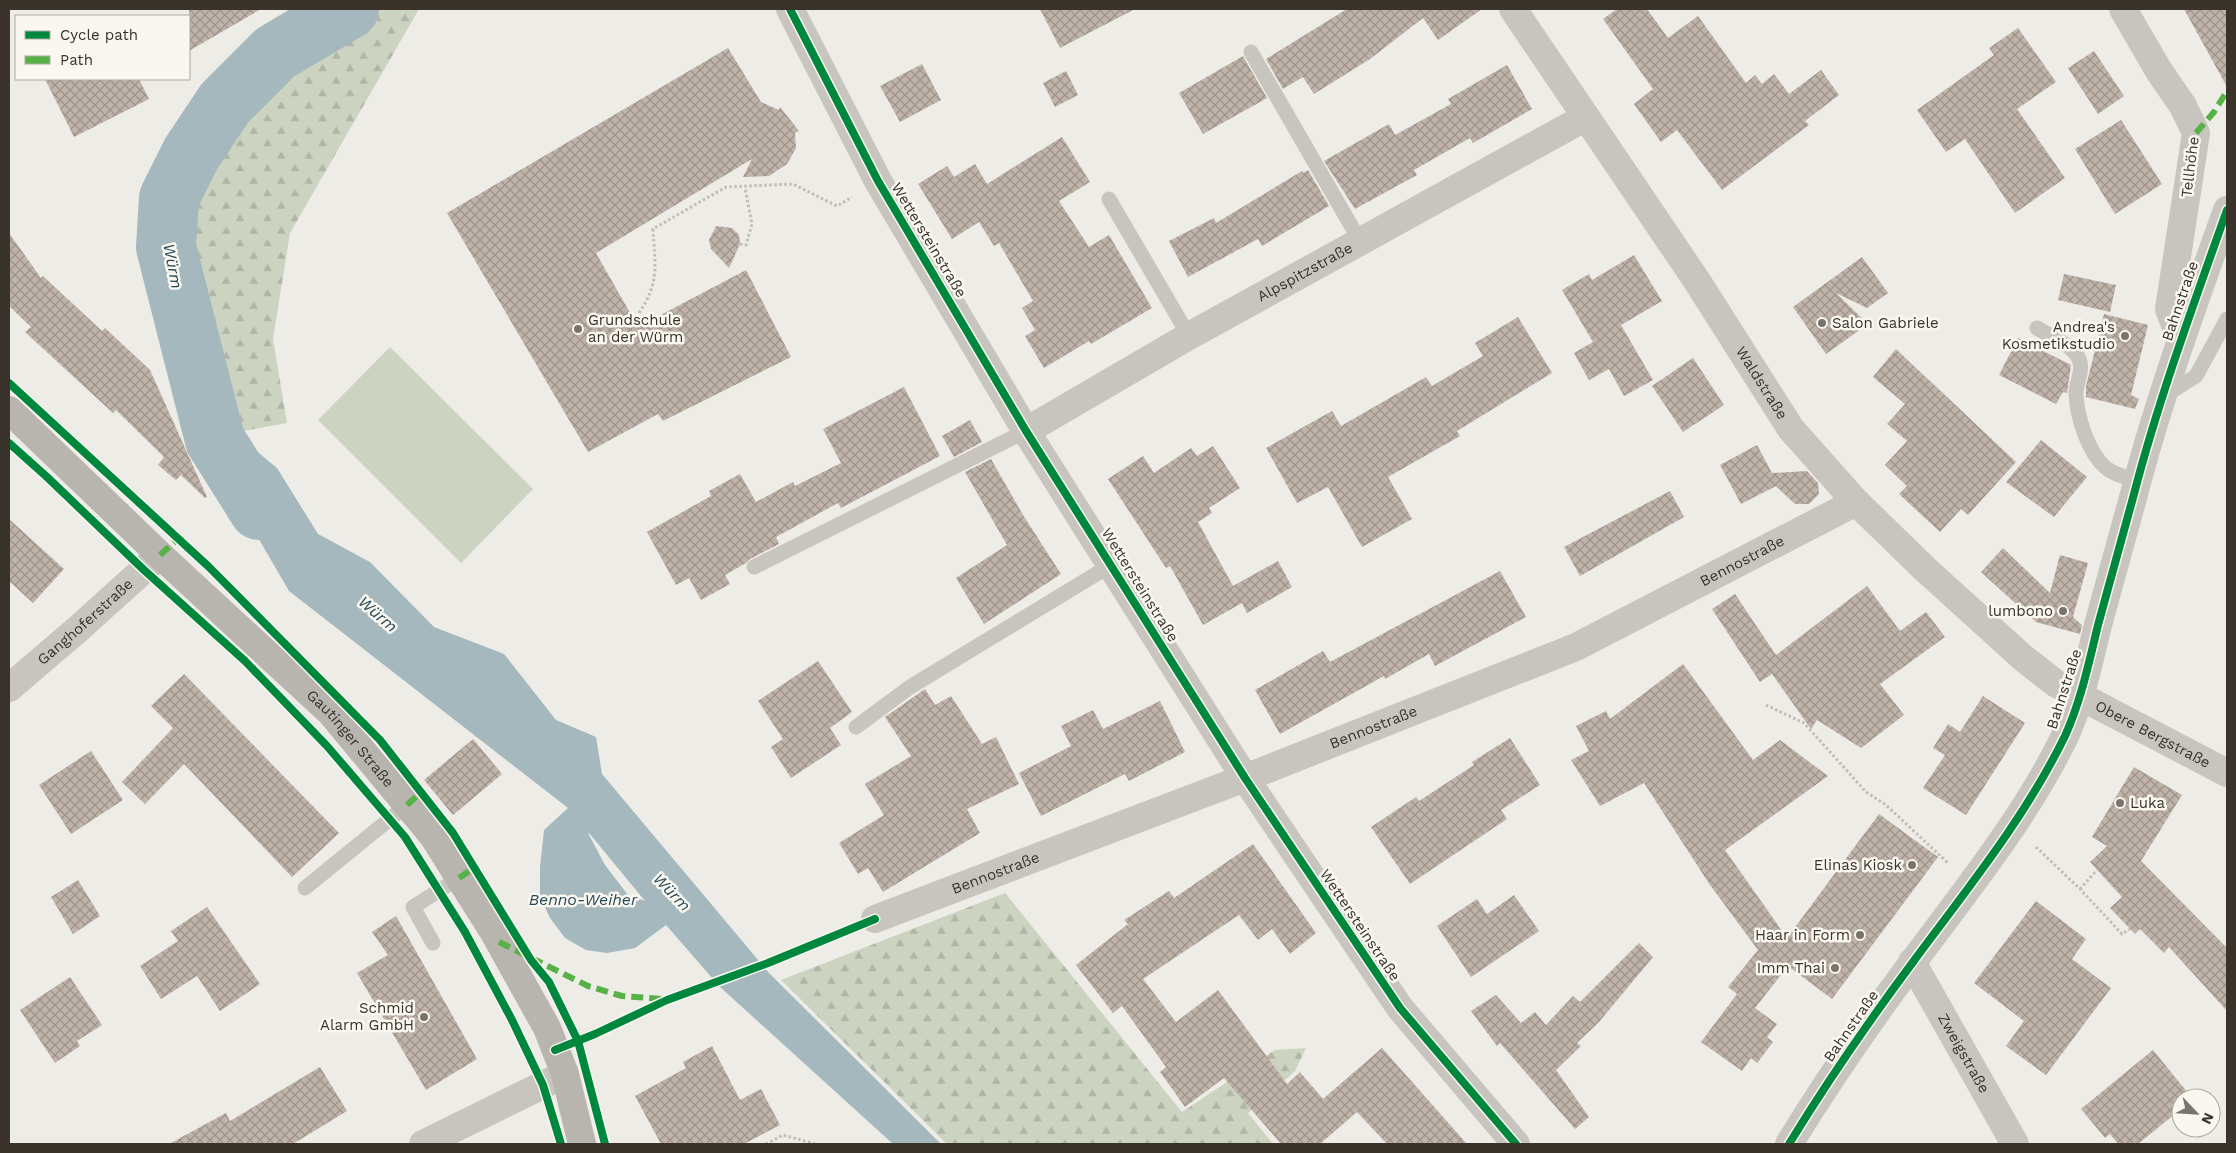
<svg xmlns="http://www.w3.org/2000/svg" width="2236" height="1153" viewBox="0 0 2236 1153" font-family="'Work Sans',sans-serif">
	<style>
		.grass { fill: #ccd4c1 }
		.forest { fill: url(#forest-firs) }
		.water { fill: #a4b8bd; fill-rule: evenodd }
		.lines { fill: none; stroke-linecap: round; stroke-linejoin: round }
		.river { stroke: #a4b8bd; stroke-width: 60 }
		.building { fill: url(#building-cross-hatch) }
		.path { stroke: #c0bdb7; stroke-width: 3; stroke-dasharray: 2.5 2.5; stroke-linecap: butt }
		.lane { stroke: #c8c4be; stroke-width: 15 }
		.street { stroke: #c8c4be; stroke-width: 28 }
		.secondary { stroke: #b8b5af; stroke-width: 28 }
		.quiet { stroke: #56b246; stroke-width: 6; stroke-dasharray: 12 6; stroke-linecap: butt }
		.cycleway-casing { stroke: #f9f7ef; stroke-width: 11 }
		.cycleway { stroke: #00873e; stroke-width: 8 }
		.poi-dot { fill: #78746d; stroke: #f9f7ef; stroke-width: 2 }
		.labels { text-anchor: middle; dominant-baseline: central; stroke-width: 5; stroke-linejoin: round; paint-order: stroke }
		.street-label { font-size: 15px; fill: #39332c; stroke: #f9f7ef }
		.poi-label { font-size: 15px; fill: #39332c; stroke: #f9f7ef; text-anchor: end }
		.water-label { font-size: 16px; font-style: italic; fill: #254957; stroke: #f9f7ef }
	</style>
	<defs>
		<pattern id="forest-firs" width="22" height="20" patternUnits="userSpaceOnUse" patternTransform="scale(1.25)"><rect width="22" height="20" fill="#ccd4c1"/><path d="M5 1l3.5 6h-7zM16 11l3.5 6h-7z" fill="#b0b6a6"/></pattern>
		<pattern id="building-cross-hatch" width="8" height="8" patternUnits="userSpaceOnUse" patternTransform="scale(1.25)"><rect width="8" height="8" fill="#c0b4aa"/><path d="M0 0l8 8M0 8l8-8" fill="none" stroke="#9d938b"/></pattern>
	</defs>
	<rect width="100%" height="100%" fill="#eeece6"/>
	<path class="grass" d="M 390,347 L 533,489 L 461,563 L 318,420 Z"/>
	<g class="forest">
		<path d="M 312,9 L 419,9 L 290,233 L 273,339 L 287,423 L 243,431 L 202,433 L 145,257 L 142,205 L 162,155 L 212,87 L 246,48 Z"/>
		<path d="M 1005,893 L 1182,1112 L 1275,1050 L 1306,1048 L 1295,1071 L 1248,1113 L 1273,1144 L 947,1144 L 781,980 Z"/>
	</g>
	<path class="water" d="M 242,439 L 277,468 L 318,534 L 370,562 L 434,627 L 504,654 L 556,720 L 596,737 L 602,774 L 769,973 L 941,1144 L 893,1144 L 720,987 L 666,925 L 635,948 L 607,953 L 586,950 L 565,938 L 550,918 L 540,896 L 540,867 L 544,830 L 568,808 L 289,591 L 249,522 L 215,440 ZM 588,833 L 589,833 L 645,901 L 628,895 L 605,865 Z"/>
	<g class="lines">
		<path class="river" d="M 259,510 L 215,440 L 166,247 L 169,198 L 191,154 L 225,103 L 275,53 L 349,9"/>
	</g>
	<g class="building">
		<path d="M 189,9 L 261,9 L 189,51 Z"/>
		<path d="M 1040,9 L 1135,9 L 1060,48 Z"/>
		<path d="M 1347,9 L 1482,9 L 1438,40 L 1423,18 L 1370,59 L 1314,94 L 1303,77 L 1283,89 L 1266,59 Z"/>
		<path d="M 1617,9 L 1647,9 L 1668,38 L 1698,16 L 1746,83 L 1755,75 L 1762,84 L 1774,74 L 1789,94 L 1821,70 L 1839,95 L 1805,121 L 1809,125 L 1722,190 L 1677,130 L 1661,142 L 1634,104 L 1653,89 L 1603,19 Z"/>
		<path d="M 2184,9 L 2227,9 L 2227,87 Z"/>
		<path d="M 2018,28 L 2056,82 L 2017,109 L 2065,178 L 2015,213 L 1965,139 L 1946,152 L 1917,110 L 1994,55 L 1989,48 Z"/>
		<path d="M 728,48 L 761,102 L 779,110 L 780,107 L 799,131 L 795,133 L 796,148 L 787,164 L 769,176 L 743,177 L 752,159 L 596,253 L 638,327 L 746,270 L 791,357 L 663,421 L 658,414 L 588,452 L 447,213 Z"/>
		<path d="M 2094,51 L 2124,96 L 2098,114 L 2068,68 Z"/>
		<path d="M 1243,56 L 1267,98 L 1203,134 L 1179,93 Z"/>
		<path d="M 922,64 L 941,100 L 900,122 L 880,86 Z"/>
		<path d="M 1507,65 L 1532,109 L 1473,143 L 1470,138 L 1414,170 L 1417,175 L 1355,209 L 1324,161 L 1389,124 L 1395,135 L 1451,104 L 1448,99 Z"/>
		<path d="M 1066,71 L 1078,95 L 1055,107 L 1043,83 Z"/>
		<path d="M 45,79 L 139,79 L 149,99 L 74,137 Z"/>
		<path d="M 2121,120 L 2162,184 L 2115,214 L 2075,149 Z"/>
		<path d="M 1062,137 L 1090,182 L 1059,201 L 1089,247 L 1109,235 L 1152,308 L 1091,344 L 1089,341 L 1044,368 L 1025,336 L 1035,330 L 1022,308 L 1033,301 L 999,243 L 994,246 L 979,222 L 952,239 L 918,184 L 947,166 L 954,177 L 975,164 L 987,184 Z"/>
		<path d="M 1308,170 L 1329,206 L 1262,246 L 1258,239 L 1188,277 L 1169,241 L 1214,218 L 1216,223 L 1302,171 L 1303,173 Z"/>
		<path d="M 716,226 L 732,228 L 739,235 L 740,244 L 729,268 L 711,249 L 709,240 Z"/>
		<path d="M 9,233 L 41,278 L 43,276 L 102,331 L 105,328 L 150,370 L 207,497 L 205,498 L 181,475 L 176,480 L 158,465 L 164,457 L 116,410 L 113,413 L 25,332 L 31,327 L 9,306 Z"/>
		<path d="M 1634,255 L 1662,301 L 1621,325 L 1653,380 L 1624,396 L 1609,369 L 1589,380 L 1574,353 L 1593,342 L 1562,290 L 1589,274 L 1592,280 Z"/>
		<path d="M 1862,257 L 1888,293 L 1867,308 L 1836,293 L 1868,324 L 1826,354 L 1793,307 Z"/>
		<path d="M 2064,274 L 2116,285 L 2110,312 L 2058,300 Z"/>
		<path d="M 2104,314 L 2148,325 L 2131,395 L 2139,399 L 2135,409 L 2086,397 L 2086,386 Z"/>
		<path d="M 1518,317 L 1552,373 L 1457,431 L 1460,436 L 1388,477 L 1412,519 L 1362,547 L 1328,487 L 1297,503 L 1266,448 L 1332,411 L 1341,426 L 1426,377 L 1432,386 L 1483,356 L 1475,343 Z"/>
		<path d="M 2018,338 L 2071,365 L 2067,393 L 2063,392 L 2056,404 L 1999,375 Z"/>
		<path d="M 1896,349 L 2016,462 L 1968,515 L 1961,509 L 1940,532 L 1899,494 L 1907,486 L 1885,465 L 1907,441 L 1887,424 L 1905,404 L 1873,377 Z"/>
		<path d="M 1693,358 L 1724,405 L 1683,432 L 1652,386 Z"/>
		<path d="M 904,387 L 940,456 L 841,508 L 838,503 L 776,537 L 779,544 L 750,559 L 746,563 L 725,575 L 730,584 L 701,600 L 689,578 L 676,585 L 647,532 L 711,496 L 709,491 L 740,474 L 756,502 L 793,482 L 795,486 L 841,463 L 823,429 Z"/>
		<path d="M 970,420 L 982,442 L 954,457 L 942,436 Z"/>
		<path d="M 2041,440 L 2087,477 L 2054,517 L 2006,482 Z"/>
		<path d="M 1757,445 L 1772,473 L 1807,471 L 1818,483 L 1819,494 L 1809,504 L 1795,504 L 1776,486 L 1741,504 L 1720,465 Z"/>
		<path d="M 1213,446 L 1240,488 L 1209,508 L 1212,513 L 1198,522 L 1233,586 L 1278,561 L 1292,587 L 1247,613 L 1242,603 L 1203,625 L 1170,566 L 1166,568 L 1108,479 L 1143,456 L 1154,473 L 1191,448 L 1197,456 Z"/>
		<path d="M 991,459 L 1023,515 L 1061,574 L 984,624 L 956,578 L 1007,545 L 965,472 Z"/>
		<path d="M 1670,491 L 1684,517 L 1580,576 L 1564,547 Z"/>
		<path d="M 9,519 L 64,569 L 33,603 L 9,581 Z"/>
		<path d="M 2003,548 L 2050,593 L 2060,555 L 2088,563 L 2073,617 L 2082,625 L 2080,634 L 2036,622 L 1981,572 Z"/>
		<path d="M 1500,571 L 1526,617 L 1435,666 L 1429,654 L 1385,679 L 1384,676 L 1280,734 L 1255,690 L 1323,651 L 1330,662 Z"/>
		<path d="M 1867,586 L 1900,631 L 1926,612 L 1945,637 L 1880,684 L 1904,715 L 1861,748 L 1817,720 L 1811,729 L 1772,674 L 1760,682 L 1712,609 L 1735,594 L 1776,655 Z"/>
		<path d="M 818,661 L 852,712 L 830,728 L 841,745 L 791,778 L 771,747 L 783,739 L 758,701 Z"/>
		<path d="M 1683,664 L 1753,760 L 1780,740 L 1828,776 L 1725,850 L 1787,938 L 1879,814 L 1938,857 L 1832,999 L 1788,966 L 1755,1008 L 1777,1024 L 1767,1037 L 1773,1042 L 1757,1063 L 1751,1058 L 1742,1071 L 1701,1042 L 1737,994 L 1741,997 L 1728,987 L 1758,950 L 1710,885 L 1644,783 L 1600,806 L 1571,760 L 1589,751 L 1576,726 L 1606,711 L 1610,719 Z"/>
		<path d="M 184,674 L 339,833 L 292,877 L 184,764 L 145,804 L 122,782 L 173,728 L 151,706 Z"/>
		<path d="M 925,689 L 935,705 L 951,696 L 982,744 L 996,737 L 1019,784 L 967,809 L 980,833 L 883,892 L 868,868 L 858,874 L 839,843 L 884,815 L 865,784 L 911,756 L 885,717 Z"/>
		<path d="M 1983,696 L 2025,723 L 1966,815 L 1923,788 L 1945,755 L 1933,748 L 1948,724 L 1960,732 Z"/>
		<path d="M 1160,701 L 1185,752 L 1129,781 L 1125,774 L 1041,816 L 1019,773 L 1071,746 L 1061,726 L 1093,710 L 1103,729 Z"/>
		<path d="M 1510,738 L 1540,785 L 1501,810 L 1507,819 L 1410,884 L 1371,827 L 1416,797 L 1419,801 L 1474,765 L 1472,762 Z"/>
		<path d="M 473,739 L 502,774 L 453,815 L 424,780 Z"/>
		<path d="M 91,751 L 123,800 L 71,834 L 39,785 Z"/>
		<path d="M 2134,767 L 2182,795 L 2141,861 L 2227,948 L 2227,1011 L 2169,947 L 2164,953 L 2140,929 L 2135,934 L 2110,908 L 2122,897 L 2090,862 L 2107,846 L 2092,837 Z"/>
		<path d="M 1253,844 L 1316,933 L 1290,954 L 1272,929 L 1258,940 L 1239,915 L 1143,979 L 1176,1022 L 1218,990 L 1287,1084 L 1300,1072 L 1323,1099 L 1382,1048 L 1467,1144 L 1387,1144 L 1357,1112 L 1320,1144 L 1281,1144 L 1224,1078 L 1185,1107 L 1160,1072 L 1166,1067 L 1122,1006 L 1113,1013 L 1076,965 L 1128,924 L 1124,920 L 1169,891 L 1174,898 Z"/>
		<path d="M 78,880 L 100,916 L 73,934 L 51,897 Z"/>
		<path d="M 1514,895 L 1539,931 L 1471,977 L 1437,926 L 1477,899 L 1487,914 Z"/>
		<path d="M 2036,901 L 2086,939 L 2072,959 L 2111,988 L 2046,1075 L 2006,1046 L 2024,1021 L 1974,983 Z"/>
		<path d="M 207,907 L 260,984 L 220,1011 L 197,976 L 161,999 L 140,966 L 178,941 L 171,931 Z"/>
		<path d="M 396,916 L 477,1059 L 426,1090 L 357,973 L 388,955 L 372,932 Z"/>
		<path d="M 1639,943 L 1653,957 L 1599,1022 L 1577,1043 L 1581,1046 L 1556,1070 L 1589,1117 L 1575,1129 L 1500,1043 L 1497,1046 L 1471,1011 L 1496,995 L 1521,1023 L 1535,1012 L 1546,1025 L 1573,996 L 1580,1002 Z"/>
		<path d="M 70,977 L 102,1025 L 77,1041 L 80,1046 L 55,1063 L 20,1010 Z"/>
		<path d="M 712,1046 L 740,1100 L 761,1089 L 780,1125 L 744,1144 L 661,1144 L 635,1096 L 686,1068 L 683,1062 Z"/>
		<path d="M 2153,1050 L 2192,1098 L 2181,1098 L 2181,1109 L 2138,1144 L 2118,1144 L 2110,1134 L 2105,1138 L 2081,1109 Z"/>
		<path d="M 320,1067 L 347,1111 L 293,1144 L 169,1144 L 226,1113 L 230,1121 Z"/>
	</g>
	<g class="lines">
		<g class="path">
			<path d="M 740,244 L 746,245 L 752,224 L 745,188"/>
			<path d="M 639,313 C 660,282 655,265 653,229 L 726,187 L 793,184 L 837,206 L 852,197"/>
			<path d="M 1766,705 L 1804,723 L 1866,792 L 1886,805 L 1949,864"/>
			<path d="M 2036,847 L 2080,889 L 2122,934 L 2130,929"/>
			<path d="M 2080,889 L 2097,870"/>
			<path d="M 766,1144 L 783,1135 L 816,1144"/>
		</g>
		<g class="lane">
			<path d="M 1251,52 L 1360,241"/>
			<path d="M 1109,199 L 1189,336"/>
			<path d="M 2037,328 C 2050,336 2070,344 2078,357 C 2085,369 2076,381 2076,394 C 2077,417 2088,452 2105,467 C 2114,475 2127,477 2137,480"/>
			<path d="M 2164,396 L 2196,376 L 2227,319"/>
			<path d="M 754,567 L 1026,431"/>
			<path d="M 856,727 L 910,687 L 1111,565"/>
			<path d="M 305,888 L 407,805"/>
			<path d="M 433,943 L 413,907 L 459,878"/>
		</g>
		<g class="street">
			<path d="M 790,9 L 878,181 L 1026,431 L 1245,778 L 1400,1008 L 1516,1144"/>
			<path id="s1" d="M 1513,9 L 1697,281 L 1791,429 L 1856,502 L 1925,569 L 2022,657 L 2055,683 L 2227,773"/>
			<path d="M 2123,9 L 2159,71 L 2183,106 L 2196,133 L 2169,309 L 2181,341"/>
			<path id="s2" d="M 1026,431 L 1189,336 L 1586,117"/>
			<path id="s3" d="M 9,688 L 78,629 L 160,555"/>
			<path id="s4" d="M 875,919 L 1245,778 L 1576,647 L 1856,502"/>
			<path id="s5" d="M 1912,962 L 2015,1144"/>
			<path d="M 423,1144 L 565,1074"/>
			<path d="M 1789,1144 C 1827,1082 1869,1021 1913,962 C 1967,889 2025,818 2065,736 C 2081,701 2089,662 2098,625 C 2110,581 2122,538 2134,494 C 2159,398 2194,303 2227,210"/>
		</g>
		<path class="secondary" id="s6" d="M 9,410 L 160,555 L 331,713 L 433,836 L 493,931 L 547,1028 L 565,1074 L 582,1144"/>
		<g class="quiet">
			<path d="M 2196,133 L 2214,112 L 2227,91"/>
			<path d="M 160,555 L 178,539"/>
			<path d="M 407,805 L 421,792"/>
			<path d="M 459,878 L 475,867"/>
			<path d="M 499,942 L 588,986 L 622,996 L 662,999"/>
		</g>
		<defs>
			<g id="cycleway">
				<path d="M 790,9 L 878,181 L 1026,431 L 1245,778 L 1400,1008 L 1516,1144"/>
				<path d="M 9,383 L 209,567 L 380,740 L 453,833 L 531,960 L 549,982 L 578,1041 L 605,1144"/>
				<path d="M 9,443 L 47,477 L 144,570 L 245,661 L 327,746 L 405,837 L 465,932 L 512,1020 L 543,1085 L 561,1144"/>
				<path d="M 555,1050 L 595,1034 L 667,1000 L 768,963 L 875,919"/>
				<path d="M 1789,1144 C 1827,1082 1869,1021 1913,962 C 1967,889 2025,818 2065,736 C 2081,701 2089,662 2098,625 C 2110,581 2122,538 2134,494 C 2159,398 2194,303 2227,210"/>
			</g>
		</defs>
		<use href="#cycleway" class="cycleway-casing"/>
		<use href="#cycleway" class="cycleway"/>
	</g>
	<g class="poi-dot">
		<circle cx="1822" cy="323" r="5"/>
		<circle cx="578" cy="329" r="5"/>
		<circle cx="2125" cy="336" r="5"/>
		<circle cx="2063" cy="611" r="5"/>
		<circle cx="2120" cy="803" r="5"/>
		<circle cx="1912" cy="865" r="5"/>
		<circle cx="1860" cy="935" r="5"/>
		<circle cx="1835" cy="968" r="5"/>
		<circle cx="424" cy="1017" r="5"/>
	</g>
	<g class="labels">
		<g class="street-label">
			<text transform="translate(2190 167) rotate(-83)">Tellhöhe</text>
			<text transform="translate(929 240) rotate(59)">Wettersteinstraße</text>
			<text stroke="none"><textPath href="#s2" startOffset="321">Alpspitzstraße</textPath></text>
			<text transform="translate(2180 301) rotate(-71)">Bahnstraße</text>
			<text stroke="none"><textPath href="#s1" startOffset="449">Waldstraße</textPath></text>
			<text stroke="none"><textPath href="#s4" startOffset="939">Bennostraße</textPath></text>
			<text transform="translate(1140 585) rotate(58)">Wettersteinstraße</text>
			<text stroke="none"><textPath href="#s3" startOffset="101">Ganghoferstraße</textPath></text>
			<text transform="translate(2064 689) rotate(-72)">Bahnstraße</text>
			<text stroke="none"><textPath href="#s4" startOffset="534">Bennostraße</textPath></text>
			<text stroke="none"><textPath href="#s1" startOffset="981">Obere Bergstraße</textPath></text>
			<text stroke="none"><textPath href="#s6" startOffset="474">Gautinger Straße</textPath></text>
			<text stroke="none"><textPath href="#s4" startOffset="129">Bennostraße</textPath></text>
			<text transform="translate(1360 925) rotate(56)">Wettersteinstraße</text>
			<text transform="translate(1851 1026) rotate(-55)">Bahnstraße</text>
			<text stroke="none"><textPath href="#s5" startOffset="105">Zweigstraße</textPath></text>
		</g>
		<g class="poi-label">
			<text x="588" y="320" text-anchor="start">Grundschule<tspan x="588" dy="17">an der Würm</tspan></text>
			<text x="1832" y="323" text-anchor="start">Salon Gabriele</text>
			<text x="2115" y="327">Andrea's<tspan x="2115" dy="17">Kosmetikstudio</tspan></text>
			<text x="2053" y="611">lumbono</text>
			<text x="2130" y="803" text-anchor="start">Luka</text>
			<text x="1902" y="865">Elinas Kiosk</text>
			<text x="1850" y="935">Haar in Form</text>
			<text x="1825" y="968">Imm Thai</text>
			<text x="414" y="1008">Schmid<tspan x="414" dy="17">Alarm GmbH</tspan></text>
		</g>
		<g class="water-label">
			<text transform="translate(173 266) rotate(79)">Würm</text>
			<text transform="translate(378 614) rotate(41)">Würm</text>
			<text transform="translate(672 892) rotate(46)">Würm</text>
			<text x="583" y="899">Benno-Weiher</text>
		</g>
	</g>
	<rect width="2236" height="1153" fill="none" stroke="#39332c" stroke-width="20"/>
	<rect x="15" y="15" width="175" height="65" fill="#f9f7ef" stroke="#aca9a1"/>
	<rect x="25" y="31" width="25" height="8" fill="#00873e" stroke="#aca9a1"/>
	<text x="60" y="40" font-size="15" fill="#39332c">Cycle path</text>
	<rect x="25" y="56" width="25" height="8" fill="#56b246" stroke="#aca9a1"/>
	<text x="60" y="65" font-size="15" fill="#39332c">Path</text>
	<g transform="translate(2196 1113) rotate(115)"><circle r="24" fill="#f9f7ef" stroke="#aca9a1"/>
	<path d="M0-4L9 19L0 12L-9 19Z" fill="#78746d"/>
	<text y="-8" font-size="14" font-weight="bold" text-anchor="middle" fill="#39332c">N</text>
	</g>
</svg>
